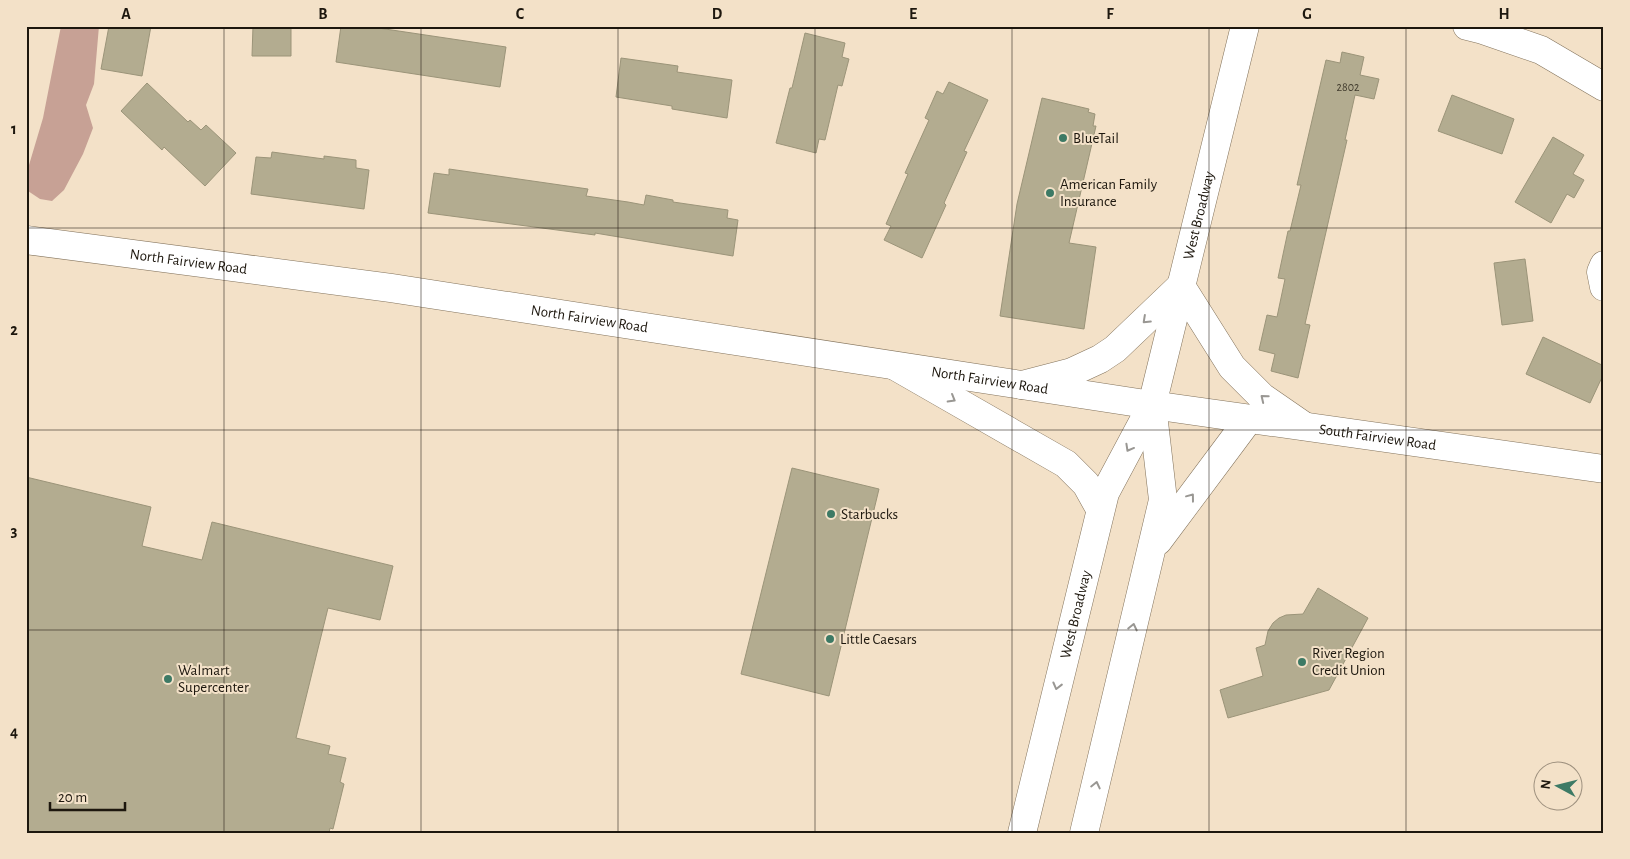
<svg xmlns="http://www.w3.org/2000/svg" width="1630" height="859" viewBox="0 0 1630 859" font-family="'Alegreya Sans',sans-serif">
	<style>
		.forest { fill: #c7a195 }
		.building { fill: #b3ac90; stroke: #9b9479 }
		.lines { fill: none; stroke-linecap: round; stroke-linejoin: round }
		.minor-casing { stroke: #83735c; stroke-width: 29 }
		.tertiary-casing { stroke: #83735c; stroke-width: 29 }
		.secondary-casing { stroke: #83735c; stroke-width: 29 }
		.minor { stroke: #fff; stroke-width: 28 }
		.tertiary { stroke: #fff; stroke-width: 28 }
		.secondary { stroke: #fff; stroke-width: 28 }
		.oneway { stroke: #999793 }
		.grid { fill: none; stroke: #1d170e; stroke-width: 1; stroke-opacity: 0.55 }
		.poi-dot { fill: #3d7a65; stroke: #f3e1c8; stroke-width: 2 }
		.labels { text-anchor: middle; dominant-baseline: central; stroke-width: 4; stroke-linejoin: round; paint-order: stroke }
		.number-label { font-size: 12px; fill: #423c2e }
		.poi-label { font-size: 15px; fill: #1d170e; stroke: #f3e1c8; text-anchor: start }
		.street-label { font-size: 15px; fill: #1d170e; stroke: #f3e1c8 }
		.neatline { fill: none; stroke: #1d170e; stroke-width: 2 }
		.grid-label { font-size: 16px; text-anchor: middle; font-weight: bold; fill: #1d170e }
	</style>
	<rect width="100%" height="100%" fill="#f3e1c8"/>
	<path class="forest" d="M 61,26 L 99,26 L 94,84 L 86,105 L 93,128 L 83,154 L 64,190 L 52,201 L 40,199 L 28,191 L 29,165 L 43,118 Z"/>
	<g class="building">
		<path d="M 109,26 L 151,26 L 142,76 L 101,69 Z"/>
		<path d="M 253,26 L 291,26 L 291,56 L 252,56 Z"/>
		<path d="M 341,26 L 365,26 L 506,47 L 500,87 L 336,62 Z"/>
		<path d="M 805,33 L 845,43 L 842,57 L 849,59 L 842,86 L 838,85 L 825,140 L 819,139 L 816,153 L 776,143 L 790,88 L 792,88 Z"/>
		<path d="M 1342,52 L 1364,57 L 1360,75 L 1379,79 L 1374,99 L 1355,95 L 1345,140 L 1347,140 L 1305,324 L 1310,325 L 1298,378 L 1271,371 L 1275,354 L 1259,350 L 1267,315 L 1277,317 L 1285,279 L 1278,278 L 1288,231 L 1290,231 L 1301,185 L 1297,185 L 1326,60 L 1340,63 Z"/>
		<path d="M 621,58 L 678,66 L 677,72 L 732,80 L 727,118 L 672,109 L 672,106 L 616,97 Z"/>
		<path d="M 949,82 L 988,100 L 964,151 L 967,152 L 944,203 L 946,205 L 922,258 L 884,240 L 891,226 L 886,224 L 908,174 L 905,173 L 929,120 L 925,118 L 937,91 L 943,94 Z"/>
		<path d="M 147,83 L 188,122 L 190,120 L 201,130 L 206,125 L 236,153 L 205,186 L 164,147 L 162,150 L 121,111 Z"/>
		<path d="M 1452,95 L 1514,119 L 1502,154 L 1438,131 Z"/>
		<path d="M 1042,98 L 1089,109 L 1088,112 L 1095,114 L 1093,126 L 1096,126 L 1069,243 L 1096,247 L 1084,329 L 1000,316 L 1017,204 Z"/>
		<path d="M 1553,137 L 1584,155 L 1573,174 L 1584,180 L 1574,198 L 1567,194 L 1551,223 L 1515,202 Z"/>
		<path d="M 272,152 L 324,159 L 324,156 L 356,160 L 356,168 L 369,170 L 364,209 L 251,194 L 256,157 L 271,158 Z"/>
		<path d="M 449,169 L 588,189 L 586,196 L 628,202 L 644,205 L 646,195 L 673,200 L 673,202 L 728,210 L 727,218 L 738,220 L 733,256 L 595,233 L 595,235 L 428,213 L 434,173 L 449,175 Z"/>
		<path d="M 1525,259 L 1533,321 L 1502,325 L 1494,263 Z"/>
		<path d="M 1543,337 L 1604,366 L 1604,373 L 1590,403 L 1526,374 Z"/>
		<path d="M 792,468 L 879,489 L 829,696 L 741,674 Z"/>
		<path d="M 26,477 L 151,507 L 142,546 L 202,560 L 212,522 L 393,566 L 380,620 L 328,608 L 296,738 L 330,746 L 328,754 L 346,758 L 340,782 L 344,784 L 333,829 L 330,828 L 329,833 L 26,833 Z"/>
		<path d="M 1318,588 L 1368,618 L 1329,690 L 1228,718 L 1220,690 L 1263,676 L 1256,648 L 1265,645 L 1268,631 L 1273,623 L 1279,618 L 1286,615 L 1303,614 Z"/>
	</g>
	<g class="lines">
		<defs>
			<g id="minor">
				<path d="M 1467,26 L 1483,30 L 1541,50 L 1604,87"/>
				<path d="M 1604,265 L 1601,272 L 1604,287"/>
			</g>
			<g id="tertiary">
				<path id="s1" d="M 26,240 L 391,288 L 1152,405 L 1604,469"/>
			</g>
			<g id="secondary">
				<path d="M 895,366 L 1066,464 L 1086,484 L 1100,509"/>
				<path d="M 1022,385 L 1072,372 L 1100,359 L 1115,349 L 1181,286 L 1232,367 L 1262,397 L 1304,426"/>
				<path d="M 1158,541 L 1249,419"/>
				<path id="s2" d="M 1022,833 L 1105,493 L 1152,405 L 1245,26"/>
				<path d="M 1084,833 L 1163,500 L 1152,405"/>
			</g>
		</defs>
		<use href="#minor" class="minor-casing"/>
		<use href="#tertiary" class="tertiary-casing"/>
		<use href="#secondary" class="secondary-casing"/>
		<use href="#minor" class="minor"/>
		<use href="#tertiary" class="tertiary"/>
		<use href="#secondary" class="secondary"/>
	</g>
	<defs><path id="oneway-chevron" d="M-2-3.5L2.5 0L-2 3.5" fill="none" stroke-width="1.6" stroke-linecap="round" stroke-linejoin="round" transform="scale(1.25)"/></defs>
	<g class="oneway">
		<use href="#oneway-chevron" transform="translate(1146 320) rotate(137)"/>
		<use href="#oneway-chevron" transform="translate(1264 398) rotate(-141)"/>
		<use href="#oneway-chevron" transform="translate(952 399) rotate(30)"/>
		<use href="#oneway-chevron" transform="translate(1129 448) rotate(119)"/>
		<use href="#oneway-chevron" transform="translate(1191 497) rotate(-53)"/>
		<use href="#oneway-chevron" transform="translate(1133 627) rotate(-77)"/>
		<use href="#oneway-chevron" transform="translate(1057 686) rotate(104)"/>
		<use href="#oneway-chevron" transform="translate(1096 785) rotate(-77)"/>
	</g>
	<path class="grid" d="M 224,26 L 224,833M 421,26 L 421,833M 618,26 L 618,833M 815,26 L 815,833M 1012,26 L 1012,833M 1209,26 L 1209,833M 1406,26 L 1406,833M 26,228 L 1604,228M 26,430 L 1604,430M 26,630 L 1604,630"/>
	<g class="poi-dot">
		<circle cx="1063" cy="138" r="5"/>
		<circle cx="1050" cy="193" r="5"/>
		<circle cx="831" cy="514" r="5"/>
		<circle cx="830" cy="639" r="5"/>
		<circle cx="1302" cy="662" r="5"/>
		<circle cx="168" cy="679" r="5"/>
	</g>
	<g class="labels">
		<g class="number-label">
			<text x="1348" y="87">2802</text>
		</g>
		<g class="poi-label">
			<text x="1073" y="138">BlueTail</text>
			<text x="1060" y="184">American Family<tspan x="1060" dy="17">Insurance</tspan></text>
			<text x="841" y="514">Starbucks</text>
			<text x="840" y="639">Little Caesars</text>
			<text x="1312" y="653">River Region<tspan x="1312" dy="17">Credit Union</tspan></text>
			<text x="178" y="670">Walmart<tspan x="178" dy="17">Supercenter</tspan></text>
		</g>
		<g class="street-label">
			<text stroke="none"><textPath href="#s2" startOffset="645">West Broadway</textPath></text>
			<text stroke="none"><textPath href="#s1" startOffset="164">North Fairview Road</textPath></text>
			<text stroke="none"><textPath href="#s1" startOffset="569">North Fairview Road</textPath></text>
			<text stroke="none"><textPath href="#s1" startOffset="974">North Fairview Road</textPath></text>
			<text stroke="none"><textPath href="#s1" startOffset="1366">South Fairview Road</textPath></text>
			<text stroke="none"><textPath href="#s2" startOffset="225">West Broadway</textPath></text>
		</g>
	</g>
	<rect width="1630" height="859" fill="none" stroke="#f3e1c8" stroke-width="55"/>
	<g transform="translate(1558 786) rotate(277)"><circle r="24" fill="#f3e1c8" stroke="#9d907e"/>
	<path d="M0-4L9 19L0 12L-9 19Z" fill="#3d7a65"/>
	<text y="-8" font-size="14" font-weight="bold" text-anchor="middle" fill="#1d170e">N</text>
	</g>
	<path d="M50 802v8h75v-8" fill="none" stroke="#1d170e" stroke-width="2.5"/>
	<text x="58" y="802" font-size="15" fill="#1d170e" stroke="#f3e1c8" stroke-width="4" paint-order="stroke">20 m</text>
	<rect x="28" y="28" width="1574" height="804" class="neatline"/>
	<g class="grid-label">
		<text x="126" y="19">A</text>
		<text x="323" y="19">B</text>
		<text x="520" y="19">C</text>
		<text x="717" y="19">D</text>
		<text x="913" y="19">E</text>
		<text x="1110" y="19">F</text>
		<text x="1307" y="19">G</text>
		<text x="1504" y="19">H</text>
		<text x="14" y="134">1</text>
		<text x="14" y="335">2</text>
		<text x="14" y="536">3</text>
		<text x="14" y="737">4</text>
	</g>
</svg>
